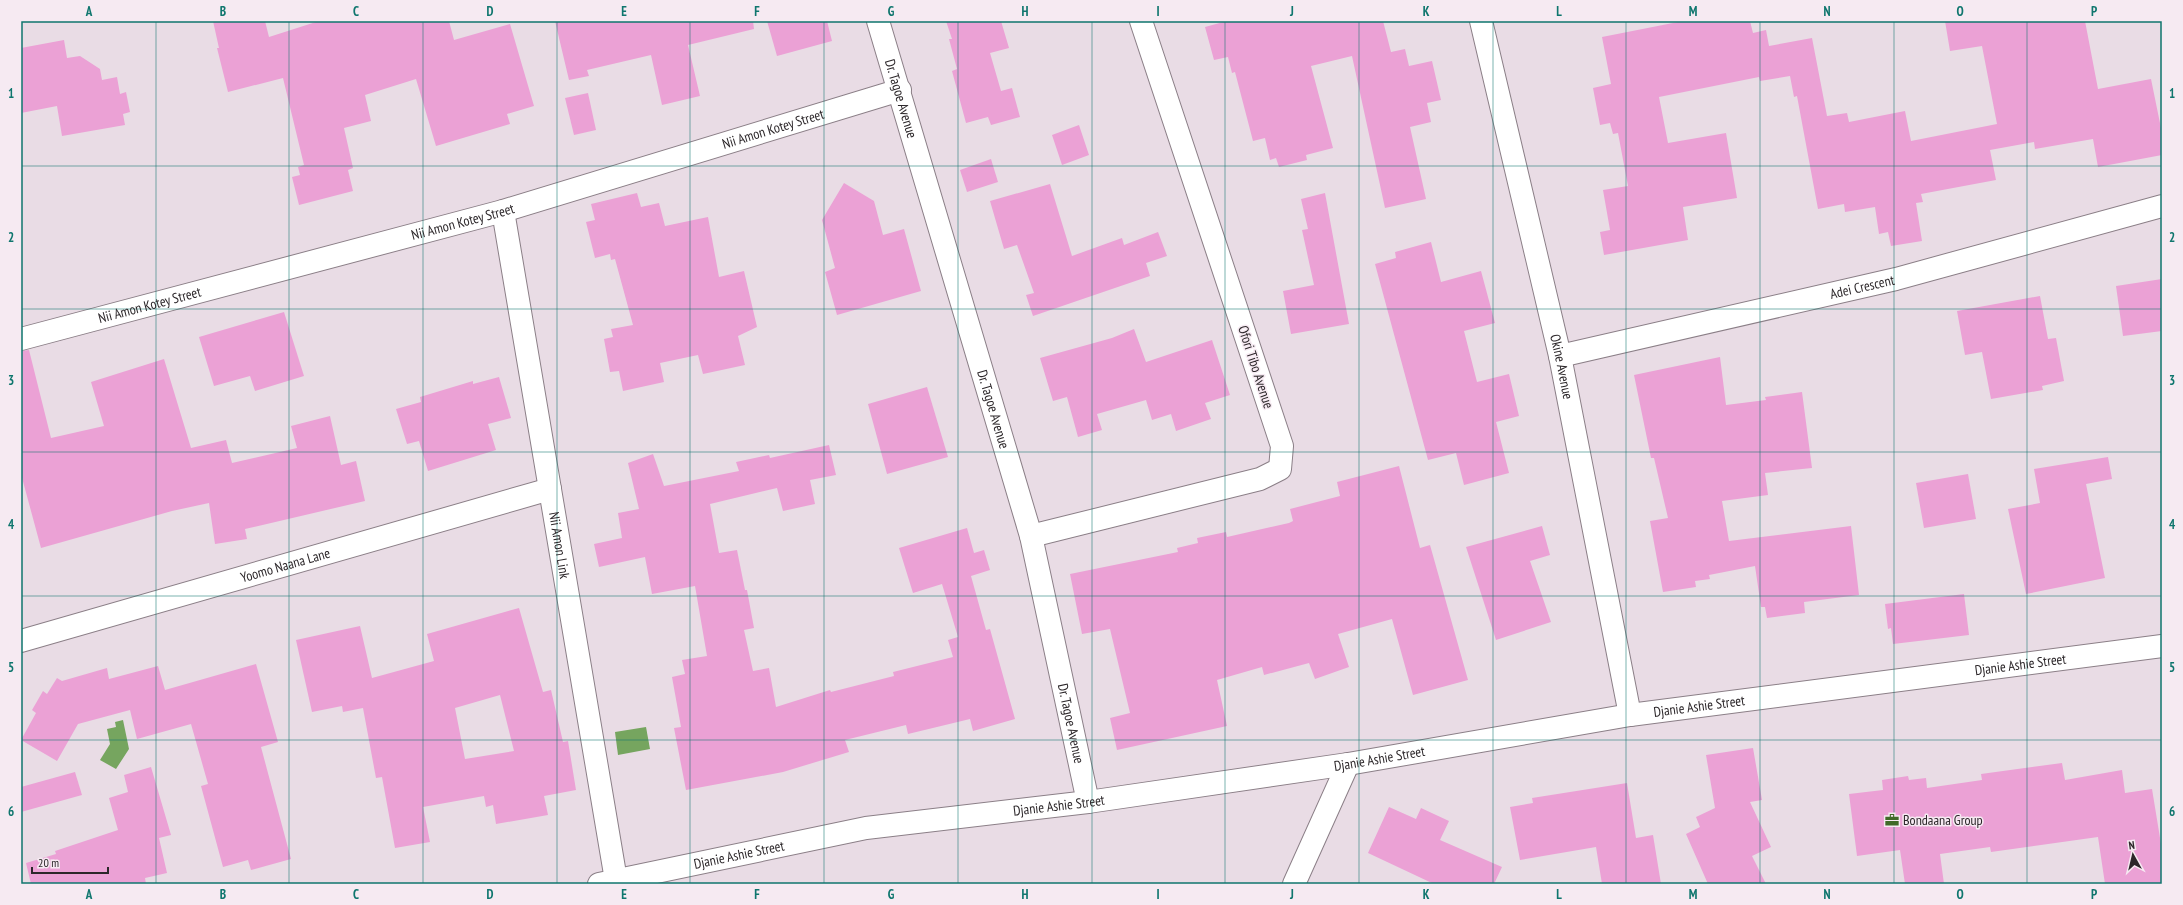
<svg xmlns="http://www.w3.org/2000/svg" width="2183" height="905" viewBox="0 0 2183 905" font-family="'PT Sans Narrow',sans-serif">
	<style>
		.water { fill: #76a55f }
		.building { fill: #eba1d5; fill-rule: evenodd }
		.lines { fill: none; stroke-linecap: round; stroke-linejoin: round }
		.minor-casing { stroke: #8b7f87; stroke-width: 24 }
		.minor { stroke: #fff; stroke-width: 22 }
		.grid { fill: none; stroke: #0f766e; stroke-width: 1; stroke-opacity: 0.55 }
		.labels { text-anchor: middle; dominant-baseline: central; stroke-width: 3; stroke-linejoin: round; paint-order: stroke }
		.street-label { font-size: 14px; fill: #2c272a; stroke: #f6eaf2 }
		.poi-label { font-size: 14px; fill: #2c272a; stroke: #f6eaf2; text-anchor: start }
		.neatline { fill: none; stroke: #0f766e; stroke-width: 1.5 }
		.grid-label { font-size: 13px; text-anchor: middle; font-weight: bold; fill: #0f766e }
	</style>
	<rect width="100%" height="100%" fill="#e9dce5"/>
	<g class="water">
		<path d="M 123,720 L 129,749 L 116,769 L 100,760 L 110,744 L 107,729 L 116,727 L 115,722 Z"/>
		<path d="M 646,727 L 650,749 L 618,755 L 615,732 Z"/>
	</g>
	<g class="building">
		<path d="M 213,21 L 265,21 L 269,37 L 319,21 L 449,21 L 454,40 L 510,24 L 534,106 L 507,114 L 510,124 L 436,146 L 416,79 L 365,95 L 371,121 L 344,128 L 353,168 L 348,170 L 353,191 L 299,205 L 292,177 L 300,175 L 298,167 L 304,165 L 283,78 L 228,92 L 217,48 L 219,48 Z"/>
		<path d="M 555,21 L 753,21 L 754,29 L 688,45 L 700,96 L 662,105 L 651,55 L 587,70 L 589,76 L 569,80 Z"/>
		<path d="M 767,21 L 827,21 L 832,41 L 777,56 Z"/>
		<path d="M 946,21 L 1001,21 L 1009,48 L 990,53 L 1001,91 L 1012,88 L 1020,117 L 991,125 L 988,117 L 966,123 L 952,71 L 957,69 L 949,39 L 952,39 Z"/>
		<path d="M 1227,21 L 1383,21 L 1391,52 L 1405,49 L 1409,66 L 1432,61 L 1441,100 L 1427,103 L 1431,122 L 1410,127 L 1426,199 L 1385,208 L 1352,56 L 1311,66 L 1333,148 L 1306,155 L 1307,160 L 1279,167 L 1276,158 L 1270,160 L 1265,138 L 1253,141 L 1235,72 L 1232,73 L 1228,57 L 1214,60 L 1205,27 Z"/>
		<path d="M 1683,21 L 1750,21 L 1753,33 L 1766,30 L 1769,46 L 1812,38 L 1827,116 L 1847,113 L 1849,122 L 1905,111 L 1911,141 L 1997,124 L 1982,46 L 1950,51 L 1945,21 L 2085,21 L 2098,89 L 2151,79 L 2162,133 L 2162,155 L 2098,167 L 2093,139 L 2035,149 L 2034,142 L 1990,150 L 1996,180 L 1921,194 L 1923,202 L 1916,203 L 1922,241 L 1891,246 L 1888,232 L 1879,234 L 1875,207 L 1845,212 L 1844,204 L 1818,209 L 1797,96 L 1794,97 L 1790,76 L 1760,81 L 1759,77 L 1659,97 L 1668,143 L 1726,133 L 1737,198 L 1683,207 L 1688,240 L 1604,255 L 1600,232 L 1610,230 L 1603,190 L 1628,186 L 1618,133 L 1613,134 L 1610,123 L 1600,125 L 1593,88 L 1611,84 L 1602,37 Z"/>
		<path d="M 64,40 L 67,58 L 80,56 L 100,69 L 102,80 L 117,77 L 120,94 L 126,92 L 130,112 L 123,114 L 125,125 L 62,136 L 57,106 L 21,113 L 21,48 Z"/>
		<path d="M 588,93 L 596,130 L 574,135 L 565,98 Z"/>
		<path d="M 1079,125 L 1089,155 L 1062,165 L 1052,135 Z"/>
		<path d="M 991,159 L 998,182 L 967,192 L 960,170 Z"/>
		<path d="M 844,183 L 874,201 L 883,235 L 904,229 L 921,291 L 837,315 L 825,272 L 835,268 L 822,220 Z"/>
		<path d="M 1050,184 L 1072,256 L 1122,238 L 1124,245 L 1158,232 L 1167,256 L 1146,263 L 1150,276 L 1033,316 L 1026,295 L 1034,293 L 1017,245 L 1004,249 L 990,201 Z"/>
		<path d="M 637,193 L 641,207 L 659,203 L 665,226 L 708,217 L 719,277 L 744,271 L 757,327 L 738,336 L 745,365 L 703,374 L 698,355 L 660,363 L 664,382 L 623,391 L 619,371 L 610,372 L 604,339 L 613,337 L 611,329 L 633,325 L 615,259 L 611,260 L 610,254 L 595,258 L 586,222 L 595,220 L 591,204 Z"/>
		<path d="M 1325,193 L 1349,324 L 1291,334 L 1283,291 L 1314,285 L 1302,230 L 1308,229 L 1301,199 Z"/>
		<path d="M 1431,242 L 1441,282 L 1481,271 L 1495,323 L 1464,331 L 1477,382 L 1509,374 L 1519,416 L 1496,422 L 1509,473 L 1464,485 L 1456,453 L 1428,460 L 1375,264 L 1396,258 L 1395,252 Z"/>
		<path d="M 2162,279 L 2162,331 L 2123,336 L 2116,286 Z"/>
		<path d="M 2040,296 L 2048,339 L 2056,338 L 2064,381 L 2042,386 L 2043,390 L 1991,399 L 1982,352 L 1965,355 L 1957,311 Z"/>
		<path d="M 284,312 L 304,376 L 255,391 L 250,376 L 214,386 L 199,337 Z"/>
		<path d="M 1134,329 L 1146,362 L 1212,340 L 1230,395 L 1205,403 L 1211,419 L 1176,431 L 1171,414 L 1152,420 L 1146,400 L 1097,414 L 1102,430 L 1078,437 L 1067,397 L 1053,401 L 1040,358 L 1112,338 Z"/>
		<path d="M 29,350 L 51,438 L 104,426 L 91,382 L 164,359 L 191,448 L 226,440 L 232,463 L 297,448 L 291,426 L 330,416 L 341,465 L 356,461 L 365,501 L 245,529 L 247,539 L 215,544 L 209,503 L 172,511 L 41,548 L 21,474 L 21,351 Z"/>
		<path d="M 1720,357 L 1726,405 L 1766,400 L 1765,397 L 1802,392 L 1812,468 L 1765,473 L 1768,495 L 1722,501 L 1729,541 L 1851,526 L 1859,595 L 1804,602 L 1805,613 L 1767,618 L 1765,607 L 1761,607 L 1755,566 L 1709,575 L 1710,579 L 1695,581 L 1696,587 L 1663,592 L 1650,521 L 1668,518 L 1654,458 L 1651,458 L 1634,375 Z"/>
		<path d="M 499,377 L 511,418 L 488,424 L 496,450 L 428,471 L 419,441 L 407,444 L 396,409 L 421,402 L 420,397 L 473,381 L 473,384 Z"/>
		<path d="M 927,387 L 948,457 L 887,474 L 868,404 Z"/>
		<path d="M 829,445 L 836,475 L 810,480 L 815,504 L 783,511 L 777,488 L 710,504 L 719,553 L 737,550 L 745,590 L 747,590 L 754,628 L 744,630 L 753,671 L 769,668 L 776,707 L 830,690 L 831,692 L 894,676 L 893,672 L 953,657 L 948,640 L 958,637 L 942,584 L 913,593 L 899,548 L 967,528 L 974,553 L 984,550 L 990,570 L 971,576 L 986,630 L 990,629 L 1015,719 L 973,731 L 970,719 L 908,734 L 906,725 L 845,740 L 849,752 L 783,772 L 686,790 L 674,728 L 681,727 L 672,677 L 685,674 L 682,660 L 707,656 L 695,586 L 652,594 L 645,557 L 599,567 L 594,544 L 622,538 L 618,513 L 639,509 L 628,463 L 653,454 L 664,486 L 739,471 L 736,462 L 769,455 L 770,458 Z"/>
		<path d="M 2108,457 L 2112,479 L 2086,484 L 2105,578 L 2026,594 L 2008,509 L 2040,503 L 2034,469 Z"/>
		<path d="M 1399,466 L 1420,548 L 1430,545 L 1468,680 L 1413,695 L 1392,619 L 1338,634 L 1349,667 L 1315,679 L 1309,663 L 1264,675 L 1262,667 L 1217,680 L 1227,726 L 1117,750 L 1110,718 L 1130,713 L 1110,629 L 1082,634 L 1070,574 L 1178,552 L 1177,548 L 1198,543 L 1197,538 L 1226,532 L 1227,537 L 1289,523 L 1293,521 L 1290,509 L 1340,496 L 1337,482 Z"/>
		<path d="M 1968,474 L 1976,519 L 1924,528 L 1916,483 Z"/>
		<path d="M 1542,526 L 1550,555 L 1530,561 L 1551,622 L 1496,640 L 1466,547 Z"/>
		<path d="M 1964,594 L 1969,635 L 1893,644 L 1891,628 L 1888,629 L 1885,604 Z"/>
		<path d="M 519,608 L 543,692 L 551,690 L 563,742 L 568,741 L 576,790 L 544,796 L 548,815 L 496,824 L 493,805 L 486,807 L 484,796 L 423,807 L 430,842 L 395,848 L 382,777 L 376,778 L 363,708 L 343,712 L 342,706 L 312,712 L 296,640 L 360,626 L 372,678 L 434,661 L 427,634 ZM 500,695 L 514,751 L 465,759 L 455,708 Z"/>
		<path d="M 256,664 L 278,742 L 261,747 L 291,859 L 251,870 L 248,860 L 223,867 L 201,786 L 208,784 L 191,724 L 137,739 L 130,710 L 78,724 L 57,761 L 21,740 L 36,713 L 32,710 L 43,691 L 47,694 L 57,678 L 62,681 L 107,668 L 109,679 L 158,666 L 165,690 Z"/>
		<path d="M 1753,748 L 1762,800 L 1750,802 L 1771,847 L 1752,856 L 1766,884 L 1708,884 L 1686,834 L 1700,827 L 1696,817 L 1715,808 L 1706,755 Z"/>
		<path d="M 2062,763 L 2065,780 L 2122,770 L 2125,793 L 2152,789 L 2162,850 L 2162,884 L 2105,884 L 2098,837 L 1991,852 L 1990,847 L 1940,854 L 1944,884 L 1905,884 L 1900,850 L 1857,856 L 1849,794 L 1883,790 L 1882,780 L 1908,776 L 1909,780 L 1926,778 L 1927,788 L 1982,780 L 1981,774 Z"/>
		<path d="M 151,767 L 171,835 L 159,838 L 167,873 L 145,878 L 146,884 L 31,884 L 26,863 L 56,854 L 55,851 L 118,830 L 109,798 L 128,792 L 124,775 Z"/>
		<path d="M 75,772 L 82,795 L 21,812 L 21,787 Z"/>
		<path d="M 1627,783 L 1636,838 L 1653,835 L 1661,884 L 1602,884 L 1596,847 L 1520,860 L 1510,807 L 1533,803 L 1532,798 Z"/>
		<path d="M 1389,807 L 1416,819 L 1421,808 L 1449,821 L 1440,840 L 1502,867 L 1494,884 L 1434,884 L 1368,853 Z"/>
	</g>
	<g class="lines">
		<defs>
			<g id="minor">
				<path id="s1" d="M 878,21 L 1031,536 L 1088,802"/>
				<path id="s2" d="M 1481,21 L 1560,356 L 1630,715"/>
				<path id="s3" d="M 503,211 L 616,880"/>
				<path id="s4" d="M 21,339 L 503,211 L 900,90"/>
				<path id="s5" d="M 1560,356 L 1896,279 L 2162,206"/>
				<path d="M 1031,536 L 1260,479 L 1280,469 L 1282,446 L 1141,21"/>
				<path id="s6" d="M 21,641 L 550,489"/>
				<path id="s7" d="M 599,884 L 866,828 L 1088,802 L 1348,764 L 1630,715 L 2162,646"/>
				<path d="M 1294,884 L 1348,764"/>
			</g>
		</defs>
		<use href="#minor" class="minor-casing"/>
		<use href="#minor" class="minor"/>
	</g>
	<path class="grid" d="M 156,21 L 156,884M 289,21 L 289,884M 423,21 L 423,884M 557,21 L 557,884M 690,21 L 690,884M 824,21 L 824,884M 958,21 L 958,884M 1092,21 L 1092,884M 1225,21 L 1225,884M 1359,21 L 1359,884M 1493,21 L 1493,884M 1626,21 L 1626,884M 1760,21 L 1760,884M 1894,21 L 1894,884M 2027,21 L 2027,884M 21,166 L 2162,166M 21,309 L 2162,309M 21,452 L 2162,452M 21,596 L 2162,596M 21,740 L 2162,740"/>
	<defs>
		<symbol id="office-bare" viewBox="-9 -9 18 18"><path d="M-6-3h4V-5.5h4V-3h4V5H-6ZM-1-4.5V-3h2v-1.5ZM-6 0V1H6V0Z" fill="#3f6a28" stroke="#f6eaf2" stroke-width="2.5" paint-order="stroke"/></symbol>
	</defs>
	<g fill-rule="evenodd">
		<use href="#office-bare" x="1882" y="810" width="20" height="20"/>
	</g>
	<g class="labels">
		<g class="street-label">
			<text stroke="none"><textPath href="#s1" startOffset="81">Dr. Tagoe Avenue</textPath></text>
			<text stroke="none"><textPath href="#s4" startOffset="781">Nii Amon Kotey Street</textPath></text>
			<text stroke="none"><textPath href="#s4" startOffset="457">Nii Amon Kotey Street</textPath></text>
			<text stroke="none"><textPath href="#s5" startOffset="310">Adei Crescent</textPath></text>
			<text stroke="none"><textPath href="#s4" startOffset="133">Nii Amon Kotey Street</textPath></text>
			<text transform="translate(1256 367) rotate(72)">Ofori Tibo Avenue</text>
			<text stroke="none"><textPath href="#s2" startOffset="355">Okine Avenue</textPath></text>
			<text stroke="none"><textPath href="#s1" startOffset="405">Dr. Tagoe Avenue</textPath></text>
			<text stroke="none"><textPath href="#s3" startOffset="339">Nii Amon Link</textPath></text>
			<text stroke="none"><textPath href="#s6" startOffset="275">Yoomo Naana Lane</textPath></text>
			<text stroke="none"><textPath href="#s7" startOffset="1439">Djanie Ashie Street</textPath></text>
			<text stroke="none"><textPath href="#s7" startOffset="1115">Djanie Ashie Street</textPath></text>
			<text stroke="none"><textPath href="#s1" startOffset="729">Dr. Tagoe Avenue</textPath></text>
			<text stroke="none"><textPath href="#s7" startOffset="791">Djanie Ashie Street</textPath></text>
			<text stroke="none"><textPath href="#s7" startOffset="467">Djanie Ashie Street</textPath></text>
			<text stroke="none"><textPath href="#s7" startOffset="143">Djanie Ashie Street</textPath></text>
		</g>
		<g class="poi-label">
			<text x="1903" y="820">Bondaana Group</text>
		</g>
	</g>
	<rect width="2183" height="905" fill="none" stroke="#f6eaf2" stroke-width="44"/>
	<g transform="translate(2133 855) rotate(352)" stroke="#f6eaf2" stroke-width="3" paint-order="stroke">
	<path d="M0-3L7 15L0 10L-7 15Z" fill="#2c272a"/>
	<text y="-6" font-size="11" font-weight="bold" text-anchor="middle" fill="#2c272a">N</text>
	</g>
	<path d="M32 867v6h76v-6" fill="none" stroke="#2c272a" stroke-width="2"/>
	<text x="38" y="867" font-size="12" fill="#2c272a" stroke="#f6eaf2" stroke-width="3" paint-order="stroke">20 m</text>
	<rect x="22" y="22" width="2139" height="861" class="neatline"/>
	<g class="grid-label">
		<text x="89" y="16">A</text>
		<text x="223" y="16">B</text>
		<text x="356" y="16">C</text>
		<text x="490" y="16">D</text>
		<text x="624" y="16">E</text>
		<text x="757" y="16">F</text>
		<text x="891" y="16">G</text>
		<text x="1025" y="16">H</text>
		<text x="1158" y="16">I</text>
		<text x="1292" y="16">J</text>
		<text x="1426" y="16">K</text>
		<text x="1559" y="16">L</text>
		<text x="1693" y="16">M</text>
		<text x="1827" y="16">N</text>
		<text x="1960" y="16">O</text>
		<text x="2094" y="16">P</text>
		<text x="11" y="98">1</text>
		<text x="2172" y="98">1</text>
		<text x="11" y="242">2</text>
		<text x="2172" y="242">2</text>
		<text x="11" y="385">3</text>
		<text x="2172" y="385">3</text>
		<text x="11" y="529">4</text>
		<text x="2172" y="529">4</text>
		<text x="11" y="672">5</text>
		<text x="2172" y="672">5</text>
		<text x="11" y="816">6</text>
		<text x="2172" y="816">6</text>
		<text x="89" y="899">A</text>
		<text x="223" y="899">B</text>
		<text x="356" y="899">C</text>
		<text x="490" y="899">D</text>
		<text x="624" y="899">E</text>
		<text x="757" y="899">F</text>
		<text x="891" y="899">G</text>
		<text x="1025" y="899">H</text>
		<text x="1158" y="899">I</text>
		<text x="1292" y="899">J</text>
		<text x="1426" y="899">K</text>
		<text x="1559" y="899">L</text>
		<text x="1693" y="899">M</text>
		<text x="1827" y="899">N</text>
		<text x="1960" y="899">O</text>
		<text x="2094" y="899">P</text>
	</g>
</svg>
